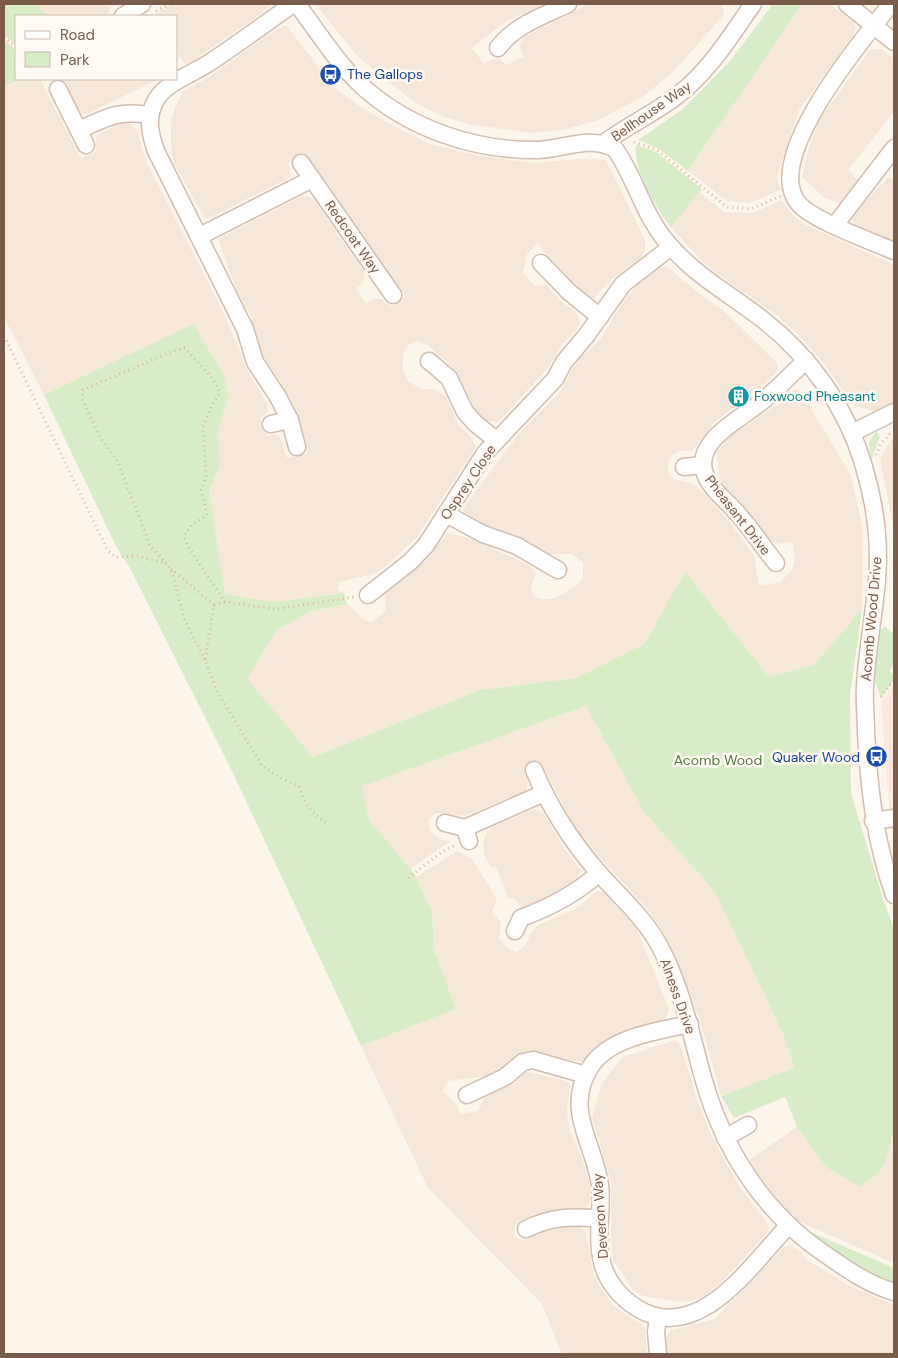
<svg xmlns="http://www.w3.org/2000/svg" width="898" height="1358" viewBox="0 0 898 1358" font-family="'DM Sans',sans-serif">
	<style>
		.residential { fill: #f5e8da }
		.commercial { fill: #fde8e0 }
		.green { fill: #d8ecc9 }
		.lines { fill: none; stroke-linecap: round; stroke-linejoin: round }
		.minor-casing { stroke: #d1beb0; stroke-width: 19 }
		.path { stroke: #d9b8a5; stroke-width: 3; stroke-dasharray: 1 4; stroke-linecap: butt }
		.minor { stroke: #fff; stroke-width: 16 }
		.labels { text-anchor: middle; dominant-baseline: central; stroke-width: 5; stroke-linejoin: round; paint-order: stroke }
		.transit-label { font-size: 14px; fill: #164399; stroke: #fffaf3; text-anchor: start }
		.street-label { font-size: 14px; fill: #7a5c4d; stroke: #fffaf3 }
		.culture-label { font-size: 14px; fill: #0d838f; stroke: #fffaf3; text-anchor: start }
		.park-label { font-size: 14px; fill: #537a41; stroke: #fffaf3 }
	</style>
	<rect width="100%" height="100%" fill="#fdf6ec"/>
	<g class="residential">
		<path d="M 37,4 L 108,4 L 110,12 L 104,16 L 46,16 Z"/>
		<path d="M 174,4 L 270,4 L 261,14 L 186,65 L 176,52 L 176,16 L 150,16 Z"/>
		<path d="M 315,4 L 543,4 L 505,22 L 472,48 L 484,64 L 490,60 L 499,58 L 506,65 L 524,57 L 519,45 L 524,37 L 589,4 L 720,4 L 724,10 L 723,16 L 671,74 L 642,97 L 599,120 L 563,130 L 529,133 L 469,124 L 444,117 L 414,102 L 359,58 Z"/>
		<path d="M 802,4 L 830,4 L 852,21 L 856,28 L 854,35 L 799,110 L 777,176 L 780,190 L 750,203 L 727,201 L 688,171 Z"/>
		<path d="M 286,25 L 334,87 L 361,107 L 392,125 L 430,144 L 480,156 L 535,163 L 577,159 L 606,160 L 645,240 L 645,250 L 642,257 L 611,280 L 594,298 L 584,300 L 569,286 L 538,243 L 527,254 L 523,273 L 535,286 L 545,284 L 563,303 L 576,312 L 580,322 L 576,331 L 562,344 L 548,368 L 498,422 L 486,421 L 474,411 L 455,370 L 428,345 L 418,341 L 408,345 L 403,355 L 403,371 L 409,382 L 422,389 L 434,389 L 446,397 L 458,424 L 471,437 L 476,447 L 416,538 L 388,564 L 373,574 L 339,582 L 337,590 L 344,593 L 274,602 L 225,595 L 209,489 L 220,467 L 219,427 L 229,395 L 193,325 L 44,395 L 4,317 L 4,86 L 20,79 L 40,79 L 81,159 L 96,151 L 96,136 L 120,123 L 129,123 L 136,130 L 146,161 L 222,310 L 251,378 L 267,403 L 267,413 L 260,419 L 268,436 L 273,434 L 279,436 L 287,458 L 307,454 L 294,405 L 264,358 L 251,317 L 236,289 L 218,239 L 300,197 L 307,196 L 314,200 L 363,270 L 365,276 L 363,283 L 356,289 L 366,304 L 373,299 L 381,299 L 392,307 L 405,296 L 303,153 L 288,163 L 291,175 L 287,179 L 211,217 L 205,218 L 174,164 L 171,148 L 171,122 L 175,107 L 184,91 L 209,77 L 274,31 Z"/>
		<path d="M 875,49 L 882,49 L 894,59 L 894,112 L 848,170 L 860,182 L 842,204 L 825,198 L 802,177 L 809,147 L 819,121 L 869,51 Z"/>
		<path d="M 63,79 L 159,79 L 87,114 L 79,112 Z"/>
		<path d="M 888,178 L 894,179 L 894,247 L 855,226 L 851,216 Z"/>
		<path d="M 699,192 L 724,212 L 753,213 L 782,200 L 791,213 L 804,224 L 894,265 L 894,402 L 877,412 L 853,405 L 826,366 L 801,337 L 778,316 L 719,275 L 701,260 L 671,227 Z"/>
		<path d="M 667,267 L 701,295 L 723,310 L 778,364 L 776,373 L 749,399 L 737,387 L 727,395 L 738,407 L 731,409 L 714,423 L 692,451 L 680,451 L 674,454 L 668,462 L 668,472 L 672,479 L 693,484 L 703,492 L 730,523 L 754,555 L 759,586 L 781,582 L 793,568 L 795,559 L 793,542 L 776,544 L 766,538 L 721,481 L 716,453 L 733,434 L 779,404 L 789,391 L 799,389 L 851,475 L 863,529 L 862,609 L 815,664 L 769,677 L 685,573 L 644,644 L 576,678 L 480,690 L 313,757 L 246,680 L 276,631 L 309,612 L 347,604 L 363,619 L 371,622 L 375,620 L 386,610 L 385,592 L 412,572 L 448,533 L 469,538 L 531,566 L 536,573 L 531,587 L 533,594 L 539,599 L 550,599 L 559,596 L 576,586 L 583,578 L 583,563 L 572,554 L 549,554 L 535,546 L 482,525 L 463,511 L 466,504 L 518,435 L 560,392 L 578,359 L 601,339 L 623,301 L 641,281 L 660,268 Z"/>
		<path d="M 894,435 L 894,524 L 893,524 L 880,459 Z"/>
		<path d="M 586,706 L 644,812 L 715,892 L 784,1036 L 794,1068 L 721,1096 L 701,1023 L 669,943 L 647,908 L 579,836 L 541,763 L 526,770 L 529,781 L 526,791 L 465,816 L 436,813 L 428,821 L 430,831 L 442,840 L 451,841 L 410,869 L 369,820 L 361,786 Z"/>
		<path d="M 534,809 L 543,813 L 563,847 L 581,870 L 576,882 L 579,885 L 527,908 L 519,905 L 515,899 L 508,898 L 496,867 L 492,868 L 484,855 L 483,844 L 485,835 L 492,827 Z"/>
		<path d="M 457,851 L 472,859 L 497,899 L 492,912 L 501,923 L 499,938 L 507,948 L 516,952 L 525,946 L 531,933 L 538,925 L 575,909 L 597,891 L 603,892 L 636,927 L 669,1009 L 666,1018 L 610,1039 L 581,1062 L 535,1053 L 492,1075 L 448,1081 L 443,1091 L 457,1105 L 460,1114 L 478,1111 L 484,1099 L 524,1071 L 567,1081 L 570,1085 L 567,1112 L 570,1131 L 582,1158 L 590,1185 L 591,1201 L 587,1207 L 579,1210 L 553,1211 L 523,1219 L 515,1225 L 514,1236 L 523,1241 L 541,1232 L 579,1225 L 586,1232 L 594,1276 L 601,1289 L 614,1306 L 645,1327 L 647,1354 L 562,1354 L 542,1304 L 428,1188 L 361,1046 L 456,1009 L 434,949 L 432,911 L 416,877 Z"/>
		<path d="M 675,1040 L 680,1044 L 697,1100 L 711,1135 L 739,1186 L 767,1223 L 769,1228 L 766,1234 L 723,1281 L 702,1298 L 690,1301 L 677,1302 L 643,1296 L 633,1290 L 613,1260 L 611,1238 L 611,1182 L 592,1118 L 602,1083 L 623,1057 Z"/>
		<path d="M 797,1127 L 826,1167 L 887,1157 L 894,1130 L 894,1263 L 795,1220 L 760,1180 L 749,1160 Z"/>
		<path d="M 790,1245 L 797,1249 L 809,1261 L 848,1285 L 894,1305 L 894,1354 L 665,1354 L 663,1341 L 672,1330 L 715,1319 L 784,1247 Z"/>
	</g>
	<path class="commercial" d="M 894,685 L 894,831 L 891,831 L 881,703 Z"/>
	<g class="green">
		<path d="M 4,4 L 37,4 L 46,16 L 16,16 L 16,44 L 4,35 Z"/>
		<path d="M 773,4 L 802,4 L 688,171 L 659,149 L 638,140 L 683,109 L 730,61 Z"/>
		<path d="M 4,40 L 16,50 L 16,79 L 20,79 L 4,86 Z"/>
		<path d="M 636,145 L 656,152 L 702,189 L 671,227 C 657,211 632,167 636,145 Z"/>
		<path d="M 193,324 L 222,371 L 229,395 L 219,427 L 220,467 L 209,489 L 225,594 L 274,602 L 344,593 L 347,604 L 309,612 L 276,631 L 247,679 L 313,757 L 480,690 L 576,678 L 644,644 L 685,572 L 769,677 L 815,664 L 862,609 L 850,695 L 851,793 L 884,902 L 894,928 L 894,1130 L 887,1157 L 880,1172 L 860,1187 L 826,1167 L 797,1127 L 785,1097 L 734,1118 L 721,1096 L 794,1068 L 784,1036 L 715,892 L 644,812 L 586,706 L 362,786 L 369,820 L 414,873 L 432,911 L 434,949 L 456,1009 L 361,1046 L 232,771 L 130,568 L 117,548 L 44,395 Z"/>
		<path d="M 876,431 L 880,437 L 871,460 L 869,443 Z"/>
		<path d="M 885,626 L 891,633 L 894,630 L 894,664 L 889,671 L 894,675 L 894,680 L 881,698 L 873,676 L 879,631 Z"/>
		<path d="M 799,1227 L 894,1268 L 894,1283 C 858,1273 829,1249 799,1227 Z"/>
	</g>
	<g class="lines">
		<defs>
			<g id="minor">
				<path d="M 293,4 C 266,23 239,43 212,61 C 195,73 166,82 156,100 C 146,117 150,134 156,151 L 245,329 L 255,362 L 278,397 L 290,420 L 297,447"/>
				<path d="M 297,4 C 318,32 337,63 363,87 C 410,129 475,151 538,150 C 564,149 590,135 615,149 C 637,180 643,217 672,248 C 698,277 731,295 762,319 C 810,356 847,408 864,467 C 875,503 880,542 877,580 C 874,615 867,650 865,686 C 864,701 866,717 866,732 C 869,788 875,842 894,895"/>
				<path d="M 847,4 L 894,42"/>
				<path d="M 891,4 C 863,39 760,160 799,204 C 814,221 871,241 894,251"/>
				<path d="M 123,16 L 142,4"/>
				<path d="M 498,48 C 515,25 543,16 568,4"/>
				<path d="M 58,89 L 86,145"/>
				<path d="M 79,130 C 108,117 117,110 150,115"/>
				<path d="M 604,143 C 628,125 655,113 678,95 C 710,70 730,37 753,4"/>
				<path d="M 301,163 L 393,295"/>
				<path d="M 835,225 L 894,148"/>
				<path d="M 200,236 L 312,179"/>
				<path d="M 541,263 L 569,292 L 600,317"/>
				<path d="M 429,361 L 449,378 L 465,412 L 476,424 L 496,440"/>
				<path d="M 271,424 L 290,420"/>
				<path d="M 852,433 L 894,412"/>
				<path d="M 684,467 L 702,465"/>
				<path d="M 446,514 L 483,534 L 517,546 L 558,570"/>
				<path d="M 776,563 C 763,547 752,530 739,515 C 728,502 711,490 705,474 C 692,440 745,417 765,399 C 779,387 793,373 806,360"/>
				<path d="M 368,595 L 410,562 L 426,545 L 485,453 L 555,379 L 564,362 L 586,336 L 623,284 L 671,247"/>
				<path d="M 534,770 C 550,808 571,841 598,872 C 619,896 643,916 659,945 C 682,987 691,1035 704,1081 C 724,1150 763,1211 822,1252 C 845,1268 867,1284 894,1292"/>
				<path d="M 873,821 L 894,818"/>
				<path d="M 445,823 L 465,828"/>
				<path d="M 469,841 L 465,828 L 544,793"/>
				<path d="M 515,931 L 521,918 C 551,907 576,894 599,873"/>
				<path d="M 690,1024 C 658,1031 610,1037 591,1066 C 563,1109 594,1142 600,1185 C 603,1209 596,1233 601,1257 C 604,1278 619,1297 637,1308 C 698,1346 751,1265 788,1226"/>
				<path d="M 467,1095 L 505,1077 L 523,1062 L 533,1060 L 586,1075"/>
				<path d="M 725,1138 L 748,1125"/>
				<path d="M 526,1229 C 553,1216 570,1217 599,1218"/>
				<path d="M 658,1318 L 656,1332 L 658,1354"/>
			</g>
		</defs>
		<use href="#minor" class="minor-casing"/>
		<g class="path">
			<path d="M 156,11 L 171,4"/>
			<path d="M 4,37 L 16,47"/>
			<path d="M 634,142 L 657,150 L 727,207 L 751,209 L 781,196"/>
			<path d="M 4,336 L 108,551 L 115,557 L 138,556 L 165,563"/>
			<path d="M 876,455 L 880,445 L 892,431"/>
			<path d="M 171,569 L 214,605"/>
			<path d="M 205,660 L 185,621 L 171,569 L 150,545 L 117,460 L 101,439 L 82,399 L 83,390 L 173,351 L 185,348 L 213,379 L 220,392 L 210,409 L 203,428 L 206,476 L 201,490 L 207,515 L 192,525 L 184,536 L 187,545 L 225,602"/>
			<path d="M 881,697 L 894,680"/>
			<path d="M 326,822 C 311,813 304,803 299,786 L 281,778 L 262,766 L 217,691 L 205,660 L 214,605 L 225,602 L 275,609 L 355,597"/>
			<path d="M 408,878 L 446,849 L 456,845"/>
		</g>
		<use href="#minor" class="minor"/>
	</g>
	<defs>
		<symbol id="bus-disc" viewBox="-11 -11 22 22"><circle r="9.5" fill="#1a4fb4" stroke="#fffaf3"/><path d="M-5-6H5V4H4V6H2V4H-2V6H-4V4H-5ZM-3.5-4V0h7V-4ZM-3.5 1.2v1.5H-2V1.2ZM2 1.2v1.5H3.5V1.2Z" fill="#fff"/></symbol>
		<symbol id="building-disc" viewBox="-11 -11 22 22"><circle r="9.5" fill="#0f9aa8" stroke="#fffaf3"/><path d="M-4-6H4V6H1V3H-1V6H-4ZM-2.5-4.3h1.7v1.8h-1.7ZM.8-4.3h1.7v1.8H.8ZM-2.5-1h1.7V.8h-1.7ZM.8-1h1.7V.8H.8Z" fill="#fff"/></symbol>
	</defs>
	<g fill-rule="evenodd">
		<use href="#bus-disc" x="318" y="62" width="25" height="25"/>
		<use href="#building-disc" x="726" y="384" width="25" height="25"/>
		<use href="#bus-disc" x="864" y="744" width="25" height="25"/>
	</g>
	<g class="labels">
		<g class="transit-label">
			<text x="347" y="74">The Gallops</text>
			<text x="860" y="757" text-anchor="end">Quaker Wood</text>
		</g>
		<g class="street-label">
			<text transform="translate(651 111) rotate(-35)">Bellhouse Way</text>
			<text transform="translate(353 237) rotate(55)">Redcoat Way</text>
			<text transform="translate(468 482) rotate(-56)">Osprey Close</text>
			<text transform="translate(738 515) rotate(52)">Pheasant Drive</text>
			<text transform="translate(871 619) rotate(-85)">Acomb Wood Drive</text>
			<text transform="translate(678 996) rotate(70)">Alness Drive</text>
			<text transform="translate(600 1216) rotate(-94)">Deveron Way</text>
		</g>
		<g class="culture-label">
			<text x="754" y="396">Foxwood Pheasant</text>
		</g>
		<g class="park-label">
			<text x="718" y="760">Acomb Wood</text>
		</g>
	</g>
	<rect width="898" height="1358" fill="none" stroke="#7a5c4d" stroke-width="10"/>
	<rect x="15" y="15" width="162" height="65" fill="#fffaf3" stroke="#cabbb1"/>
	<rect x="25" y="31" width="25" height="8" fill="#ffffff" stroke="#cabbb1"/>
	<text x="60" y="40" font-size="15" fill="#7a5c4d">Road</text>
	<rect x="25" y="52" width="25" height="15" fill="#d8ecc9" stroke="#cabbb1"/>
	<text x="60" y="65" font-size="15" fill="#7a5c4d">Park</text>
</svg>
